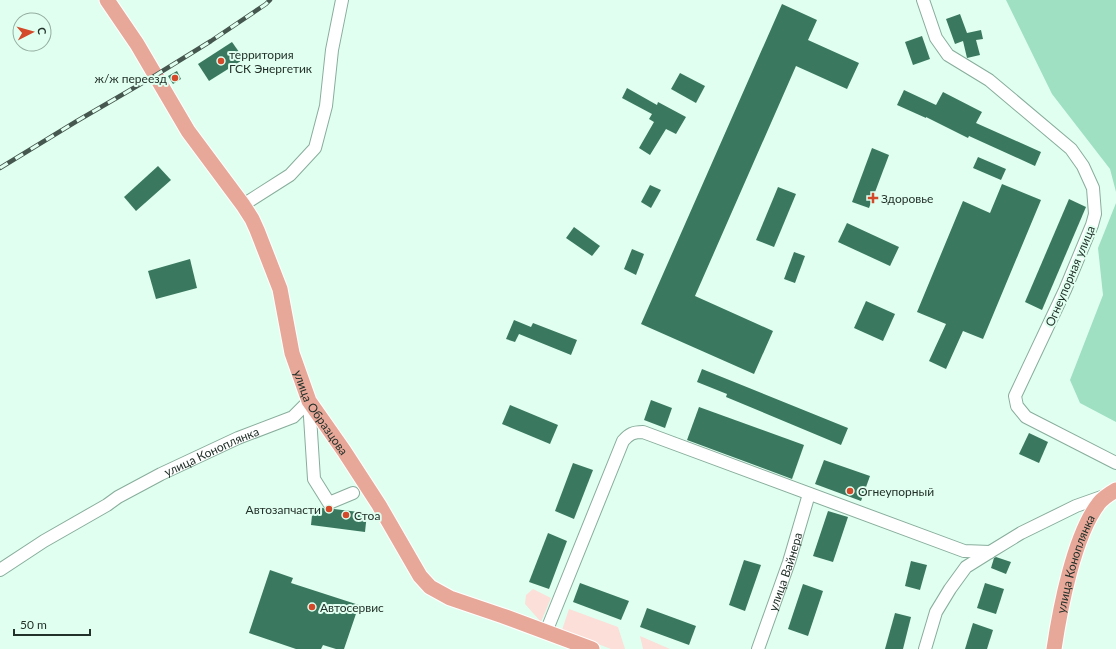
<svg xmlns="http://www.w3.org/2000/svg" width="1116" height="649" viewBox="0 0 1116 649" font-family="Lato,sans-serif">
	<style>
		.green { fill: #fbdfd8 }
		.water { fill: #9fe0c2 }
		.building { fill: #3a795f }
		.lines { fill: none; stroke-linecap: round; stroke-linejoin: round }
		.minor-casing { stroke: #88ad9c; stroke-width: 14 }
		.major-casing { stroke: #fff; stroke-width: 17 }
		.minor { stroke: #fff; stroke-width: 12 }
		.major { stroke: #e8a899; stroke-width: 15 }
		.rail-casing { stroke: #45574f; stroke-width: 4.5 }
		.rail { stroke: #e0fff0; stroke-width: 3; stroke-dasharray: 9; stroke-linecap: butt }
		.poi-dot { fill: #d34929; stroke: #e0fff0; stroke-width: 1.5 }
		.labels { text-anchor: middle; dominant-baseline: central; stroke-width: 4; stroke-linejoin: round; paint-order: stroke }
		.poi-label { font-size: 12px; fill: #22312a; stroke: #e0fff0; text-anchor: start }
		.street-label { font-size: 12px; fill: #22312a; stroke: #e0fff0 }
	</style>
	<rect width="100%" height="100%" fill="#e0fff0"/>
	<g class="green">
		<path d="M 533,589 L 551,598 L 541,622 L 525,604 L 526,595 Z"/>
		<path d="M 569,609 L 618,627 L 625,649 L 611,649 L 562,630 Z"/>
		<path d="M 640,636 L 670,649 L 643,649 Z"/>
	</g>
	<g class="water">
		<path d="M 1006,0 L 1116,0 L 1116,192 L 1110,169 L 1052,94 Z"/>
		<path d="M 1116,203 L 1116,422 L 1080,403 L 1070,380 L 1103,295 L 1098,248 Z"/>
	</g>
	<g class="building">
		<path d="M 782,4 L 817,20 L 808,40 L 859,63 L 847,89 L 796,66 L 695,296 L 773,331 L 754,374 L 641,324 Z"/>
		<path d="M 960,14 L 967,33 L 981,30 L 983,39 L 976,40 L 980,55 L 967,58 L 963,41 L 955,44 L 946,19 Z"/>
		<path d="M 922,36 L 930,59 L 913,65 L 905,42 Z"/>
		<path d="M 232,42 L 244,59 L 209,81 L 198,64 Z"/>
		<path d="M 177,71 L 181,79 L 173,84 L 168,76 Z"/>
		<path d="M 680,73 L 705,86 L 696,103 L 671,89 Z"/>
		<path d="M 627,88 L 657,105 L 658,102 L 686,117 L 676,134 L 666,129 L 650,155 L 639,148 L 654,122 L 649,119 L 652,114 L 622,98 Z"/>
		<path d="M 904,90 L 936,105 L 943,92 L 982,112 L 976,123 L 1041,152 L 1035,166 L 969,136 L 968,138 L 926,117 L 926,118 L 897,105 Z"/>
		<path d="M 872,148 L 889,155 L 869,208 L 852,202 Z"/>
		<path d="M 978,157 L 1006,169 L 1001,180 L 973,168 Z"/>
		<path d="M 158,166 L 171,180 L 136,211 L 124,197 Z"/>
		<path d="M 1002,184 L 1041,200 L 983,339 L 963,331 L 946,369 L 929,361 L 946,324 L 917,312 L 963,201 L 990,213 Z"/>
		<path d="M 650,185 L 661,190 L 651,208 L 641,202 Z"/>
		<path d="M 778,187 L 796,194 L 774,247 L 756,240 Z"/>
		<path d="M 1069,199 L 1086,207 L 1042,310 L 1025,302 Z"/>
		<path d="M 847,223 L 899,247 L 890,266 L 838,242 Z"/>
		<path d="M 574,227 L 600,246 L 592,256 L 566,238 Z"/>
		<path d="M 632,249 L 644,254 L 636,275 L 624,269 Z"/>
		<path d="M 794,252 L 805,256 L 795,283 L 784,279 Z"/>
		<path d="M 190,259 L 197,288 L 156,299 L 148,271 Z"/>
		<path d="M 866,301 L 895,314 L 883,341 L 854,328 Z"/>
		<path d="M 514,320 L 531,327 L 533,323 L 577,340 L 571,355 L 519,334 L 515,342 L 506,339 Z"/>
		<path d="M 702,369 L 848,428 L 841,445 L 726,397 L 727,394 L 697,382 Z"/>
		<path d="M 651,400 L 672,408 L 665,428 L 644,420 Z"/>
		<path d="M 510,405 L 558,425 L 550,444 L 502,424 Z"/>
		<path d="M 699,407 L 804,445 L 792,479 L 687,440 Z"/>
		<path d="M 1029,433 L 1048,442 L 1039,463 L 1019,454 Z"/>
		<path d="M 824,460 L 870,476 L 861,501 L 815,484 Z"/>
		<path d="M 573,463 L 593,470 L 574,519 L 555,511 Z"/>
		<path d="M 313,506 L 323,508 L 328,510 L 334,509 L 367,513 L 365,532 L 311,525 Z"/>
		<path d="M 828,511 L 848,517 L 833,562 L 813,556 Z"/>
		<path d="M 548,533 L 567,541 L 549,589 L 529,582 Z"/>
		<path d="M 996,557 L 1011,562 L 1006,574 L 991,568 L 994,558 Z"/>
		<path d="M 744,560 L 761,565 L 745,611 L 729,605 Z"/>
		<path d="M 911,561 L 927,565 L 920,590 L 905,586 Z"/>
		<path d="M 270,570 L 293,578 L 291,583 L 359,605 L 344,649 L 336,649 L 323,645 L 321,649 L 296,649 L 249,633 Z"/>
		<path d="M 580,583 L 629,601 L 621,620 L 573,602 Z"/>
		<path d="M 985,583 L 1004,589 L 996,614 L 977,608 Z"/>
		<path d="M 803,584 L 823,591 L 808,636 L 788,629 Z"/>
		<path d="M 647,608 L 696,626 L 689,645 L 640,627 Z"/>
		<path d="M 895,613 L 911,617 L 903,649 L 885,649 Z"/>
		<path d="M 973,623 L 993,630 L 987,649 L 965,649 Z"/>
	</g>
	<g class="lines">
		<defs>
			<g id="minor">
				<path d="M 923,0 L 936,38 L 948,55 L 989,80 L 1071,149 L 1083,166 L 1093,188 L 1095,214 L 1092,225 L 1065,290 L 1015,396 L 1017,406 L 1026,417 L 1116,463"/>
				<path d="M 243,205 L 290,175 L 315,148 L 326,106 L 332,50 L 342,0"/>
				<path id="s1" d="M 0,570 L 44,541 L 107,505 L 118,497 L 161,474 L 238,438 L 293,417 L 309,401 L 314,479 L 329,503 L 353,493"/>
				<path d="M 546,632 L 623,441 C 629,434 633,432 643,432 L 964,551 L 990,552 L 1021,533 L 1076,506 L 1107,495"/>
				<path id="s2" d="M 758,649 L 789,562 L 809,494"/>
				<path d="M 925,649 L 936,612 L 950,589 L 966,567 L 990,552"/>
			</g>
			<g id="major">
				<path id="s3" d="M 107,0 L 137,44 L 188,131 L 243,205 L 252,219 L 257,230 L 280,289 L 292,353 L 309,401 L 344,451 L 379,505 L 420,576 L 430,587 L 450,598 L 503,616 L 592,649"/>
				<path id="s4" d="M 1054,649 C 1060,609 1074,535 1099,503 C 1104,497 1109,494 1116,490"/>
			</g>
		</defs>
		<use href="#minor" class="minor-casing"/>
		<use href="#major" class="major-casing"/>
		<use href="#minor" class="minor"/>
		<use href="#major" class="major"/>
		<defs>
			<path id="rail" d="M 0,168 L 77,121 L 156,75 L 211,41 L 266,4 L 270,0"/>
		</defs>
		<use href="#rail" class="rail-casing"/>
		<use href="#rail" class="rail"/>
	</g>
	<g class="poi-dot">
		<circle cx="221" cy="61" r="4"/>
		<circle cx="175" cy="78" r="4"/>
		<path d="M871 192h4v4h4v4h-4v4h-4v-4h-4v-4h4z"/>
		<circle cx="850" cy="491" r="4"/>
		<circle cx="329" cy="509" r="4"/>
		<circle cx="346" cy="515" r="4"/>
		<circle cx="312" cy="607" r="4"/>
	</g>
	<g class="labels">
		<g class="poi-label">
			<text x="229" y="54">территория<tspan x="229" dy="14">ГСК Энергетик</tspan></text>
			<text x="167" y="78" text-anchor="end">ж/ж переезд</text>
			<text x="881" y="198">Здоровье</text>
			<text x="858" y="491">Огнеупорный</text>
			<text x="321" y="509" text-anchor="end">Автозапчасти</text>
			<text x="354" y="515">Стоа</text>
			<text x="320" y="607">Автосервис</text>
		</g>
		<g class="street-label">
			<text transform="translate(1070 276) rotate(-67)">Огнеупорная улица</text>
			<text stroke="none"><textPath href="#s3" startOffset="470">улица Образцова</textPath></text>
			<text stroke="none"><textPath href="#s1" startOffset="243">улица Коноплянка</textPath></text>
			<text stroke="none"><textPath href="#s4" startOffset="88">улица Коноплянка</textPath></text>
			<text stroke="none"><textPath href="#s2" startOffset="82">улица Вайнера</textPath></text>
		</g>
	</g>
	<g transform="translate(32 32) rotate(84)"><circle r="19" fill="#e0fff0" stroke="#94ada1"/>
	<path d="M0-3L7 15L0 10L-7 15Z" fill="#d34929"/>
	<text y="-6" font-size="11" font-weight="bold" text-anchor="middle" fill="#22312a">С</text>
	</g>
	<path d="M14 629v6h76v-6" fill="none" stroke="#22312a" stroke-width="2"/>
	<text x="20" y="629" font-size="12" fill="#22312a" stroke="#e0fff0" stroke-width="3" paint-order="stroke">50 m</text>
</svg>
